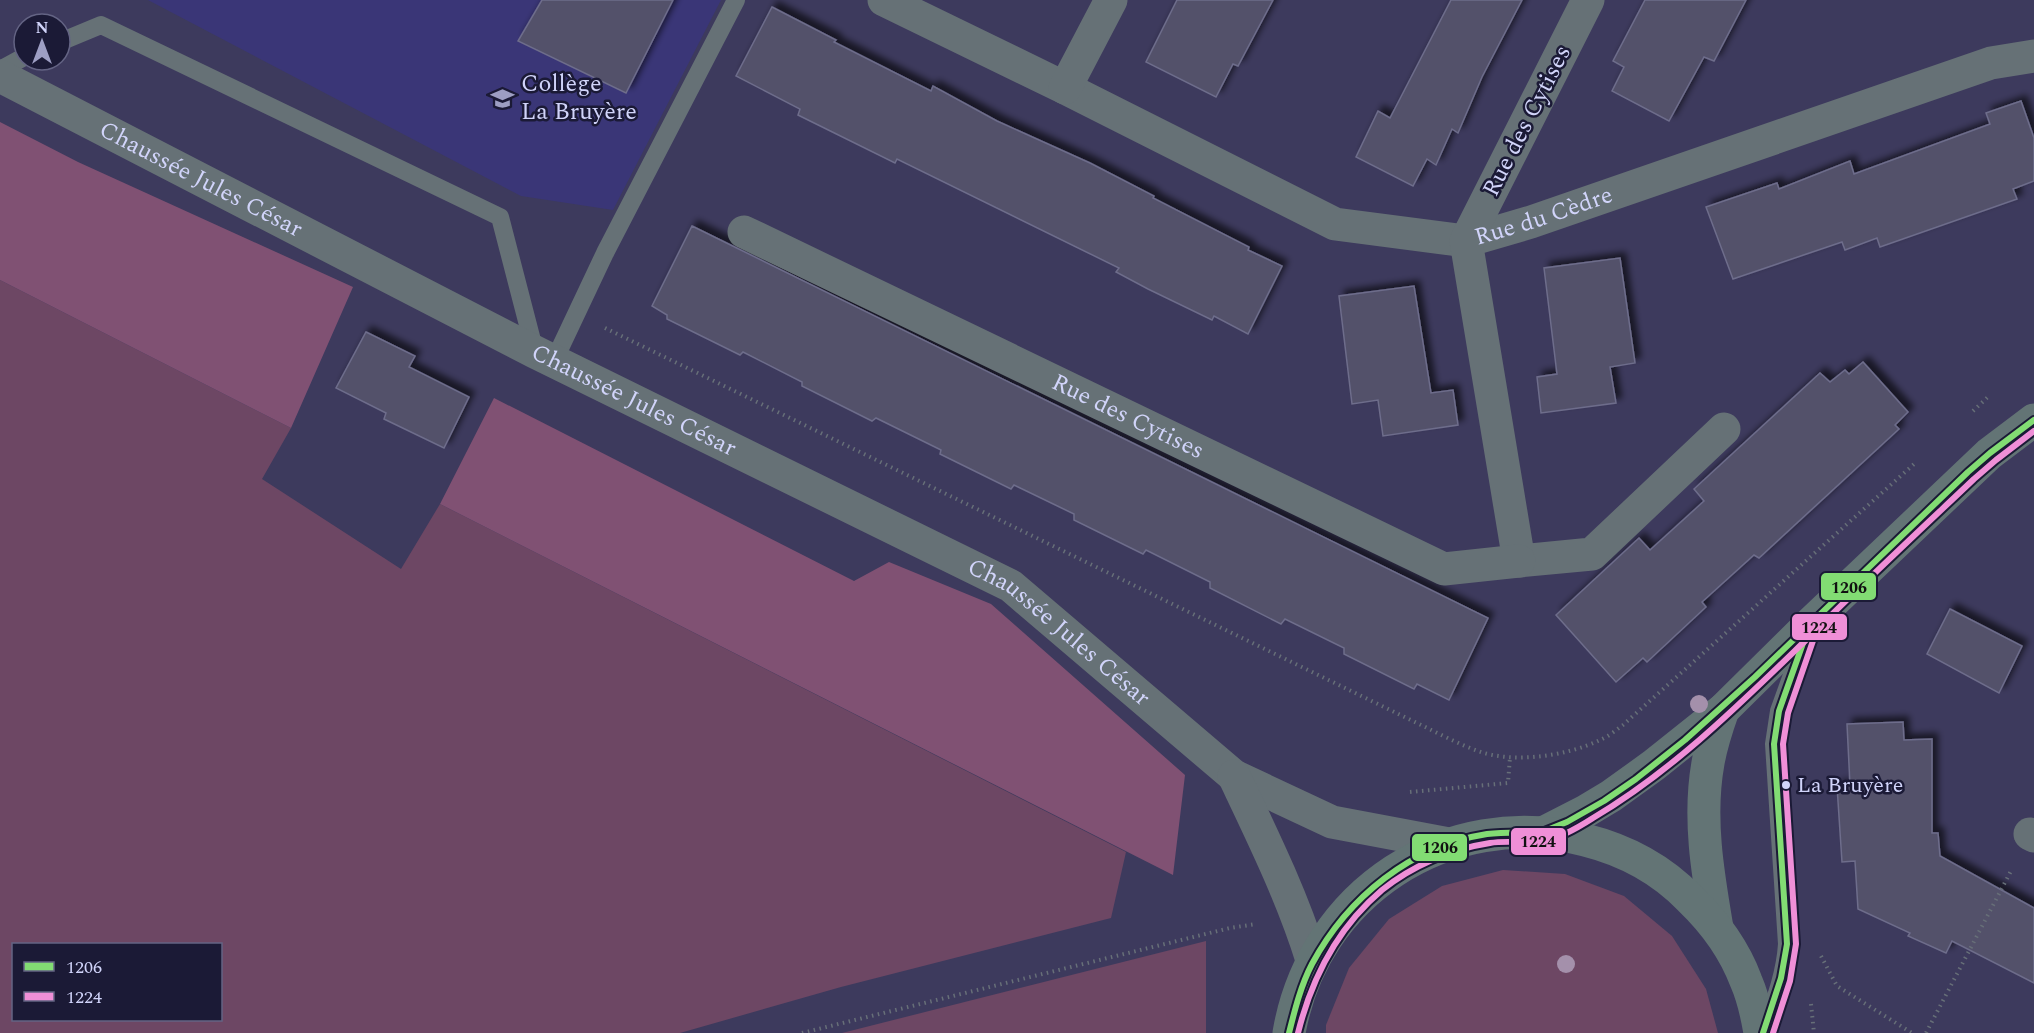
<svg xmlns="http://www.w3.org/2000/svg" width="2034" height="1033" viewBox="0 0 2034 1033" font-family="Spectral,serif">
	<style>
		.built { fill: #3a3677 }
		.green { fill: #6d4764; fill-rule: evenodd }
		.forest { fill: #805173 }
		.building { fill: #52516b; stroke: #6e6d8b; stroke-width: 1.5; filter: url(#shadow) }
		.lines { fill: none; stroke-linecap: round; stroke-linejoin: round }
		.path { stroke: #676f78; stroke-width: 4; stroke-dasharray: 1.5 4.5; stroke-linecap: butt }
		.lane { stroke: #667176; stroke-width: 18 }
		.street { stroke: #667176; stroke-width: 33 }
		.secondary { stroke: #637475; stroke-width: 33 }
		.bus-1-casing { stroke: #1b1a36; stroke-width: 10 }
		.bus-2-casing { stroke: #1b1a36; stroke-width: 10 }
		.bus-1 { stroke: #82dc73; stroke-width: 6 }
		.bus-2 { stroke: #ef8fd7; stroke-width: 6 }
		.tree { fill: #a490ab }
		.bus-dot { fill: #d1d4fa; stroke: #1b1a36; stroke-width: 2 }
		.labels { text-anchor: middle; dominant-baseline: central; stroke-width: 5; stroke-linejoin: round; paint-order: stroke }
		.bus-label { font-size: 22px; fill: #d1d4fa; stroke: #1b1a36; text-anchor: start }
		.poi-label { font-size: 24px; fill: #d1d4fa; stroke: #1b1a36; text-anchor: start }
		.street-label { font-size: 24px; fill: #d1d4fa; stroke: #1b1a36 }
		.line-badge { stroke: #1b1a36; stroke-width: 2 }
		.pale-badge-label { font-size: 16px; text-anchor: middle; font-weight: bold; fill: #111 }
	</style>
	<defs>
		<filter id="shadow"><feDropShadow dx="5.5" dy="-5.5" stdDeviation="3" flood-color="#0009"/></filter>
	</defs>
	<rect width="100%" height="100%" fill="#3d3a5d"/>
	<path class="built" d="M 148,0 L 721,0 L 613,210 L 521,196 Z"/>
	<g class="green">
		<path d="M 0,280 L 291,428 L 262,479 L 401,569 L 440,504 L 1126,852 L 1111,918 L 841,987 L 680,1033 L 0,1033 ZM 14,944 L 220,944 L 220,1020 L 14,1020 Z"/>
		<path d="M 1503,870 L 1565,874 L 1624,896 L 1672,936 L 1706,989 L 1718,1033 L 1326,1033 L 1326,1025 L 1349,968 L 1389,919 L 1442,886 Z"/>
		<path d="M 1206,941 L 1206,1033 L 842,1033 Z"/>
	</g>
	<g class="forest">
		<path d="M 0,122 L 78,162 L 353,287 L 291,428 L 0,280 Z"/>
		<path d="M 494,398 L 854,581 L 889,562 L 991,604 L 1185,775 L 1173,875 L 440,504 Z"/>
	</g>
	<g class="building">
		<path d="M 542,0 L 673,0 L 626,93 L 518,41 Z"/>
		<path d="M 1177,0 L 1273,0 L 1238,66 L 1233,64 L 1216,97 L 1146,62 Z"/>
		<path d="M 1451,0 L 1522,0 L 1482,77 L 1458,133 L 1452,129 L 1436,165 L 1427,159 L 1413,186 L 1356,157 L 1378,111 L 1390,118 Z"/>
		<path d="M 1645,0 L 1746,0 L 1714,61 L 1704,57 L 1669,121 L 1612,91 L 1624,67 L 1613,61 Z"/>
		<path d="M 772,7 L 836,40 L 834,42 L 931,91 L 933,86 L 997,121 L 1090,163 L 1154,196 L 1153,198 L 1249,247 L 1248,250 L 1282,266 L 1248,334 L 1214,316 L 1212,320 L 1148,289 L 1116,272 L 1119,268 L 897,159 L 895,163 L 798,115 L 800,109 L 736,76 Z"/>
		<path d="M 2021,101 L 2034,138 L 2034,181 L 2013,189 L 2017,199 L 1880,247 L 1877,238 L 1845,250 L 1842,242 L 1733,279 L 1706,207 L 1777,183 L 1779,189 L 1850,161 L 1854,174 L 1990,124 L 1986,113 Z"/>
		<path d="M 692,226 L 1488,618 L 1449,700 L 1417,684 L 1414,689 L 1344,654 L 1344,648 L 1285,619 L 1281,624 L 1210,588 L 1210,582 L 1146,550 L 1143,554 L 1074,520 L 1074,514 L 1014,485 L 1011,489 L 940,454 L 941,450 L 876,418 L 872,421 L 802,386 L 802,382 L 743,352 L 740,355 L 667,319 L 667,315 L 652,306 Z"/>
		<path d="M 1620,258 L 1635,363 L 1610,367 L 1616,403 L 1541,413 L 1537,377 L 1557,374 L 1544,268 Z"/>
		<path d="M 1414,286 L 1431,393 L 1453,390 L 1458,425 L 1383,436 L 1378,400 L 1352,404 L 1339,296 Z"/>
		<path d="M 366,332 L 415,356 L 409,367 L 469,397 L 444,448 L 384,419 L 386,413 L 336,388 Z"/>
		<path d="M 1863,362 L 1908,412 L 1895,425 L 1899,429 L 1759,558 L 1754,555 L 1702,602 L 1706,607 L 1647,662 L 1643,658 L 1616,682 L 1556,615 L 1639,538 L 1650,550 L 1704,501 L 1694,489 L 1820,373 L 1830,382 L 1845,370 L 1849,374 Z"/>
		<path d="M 1950,609 L 2022,646 L 1999,693 L 1927,654 Z"/>
		<path d="M 1903,722 L 1904,740 L 1932,739 L 1932,833 L 1938,833 L 1940,856 L 2034,908 L 2034,983 L 1952,941 L 1946,953 L 1908,936 L 1910,933 L 1858,909 L 1855,861 L 1842,862 L 1837,786 L 1850,785 L 1847,724 Z"/>
	</g>
	<g class="lines">
		<g class="path">
			<path d="M 605,328 L 1419,724 C 1438,733 1458,744 1478,751 C 1513,764 1567,756 1600,740 C 1608,737 1616,730 1623,725 L 1914,464"/>
			<path d="M 1973,411 L 1990,395"/>
			<path d="M 1410,792 L 1508,783 L 1510,757"/>
			<path d="M 1821,956 L 1837,986 L 1912,1033"/>
			<path d="M 1811,1004 L 1814,1033"/>
			<path d="M 802,1033 L 1230,928 L 1256,924"/>
			<path d="M 1926,1033 L 2012,869"/>
		</g>
		<g class="lane">
			<path d="M 60,42 L 101,25 L 500,217 L 535,352"/>
			<path d="M 0,70 L 24,57"/>
			<path d="M 554,361 L 605,253 L 736,0"/>
			<path d="M 1764,1031 C 1774,1003 1785,975 1787,944 L 1774,744 L 1779,711 L 1805,639"/>
		</g>
		<g class="street">
			<path id="s1" d="M 884,0 L 1065,88 L 1335,224 L 1466,241 L 1531,222 L 1991,63 L 2034,56"/>
			<path d="M 1588,0 L 1466,241 L 1519,561 L 1592,554 L 1724,429"/>
			<path id="s2" d="M 0,76 L 535,352 L 1011,586 L 1234,776 L 1332,822 L 1449,844"/>
			<path d="M 1065,88 L 1111,0"/>
			<path id="s3" d="M 744,232 L 1444,569 L 1519,561"/>
			<path d="M 1234,776 C 1263,837 1292,896 1312,960"/>
			<path d="M 2030,834 L 2034,836"/>
		</g>
		<g class="secondary">
			<path d="M 1545,832 L 1586,811 L 1611,796 L 1654,765 L 1723,710 L 1810,624 L 1989,454 L 2034,420"/>
			<path d="M 1717,928 C 1708,875 1698,818 1708,763 C 1711,745 1717,727 1723,710"/>
			<path d="M 1289,1033 C 1313,893 1447,805 1585,840 C 1625,850 1662,870 1690,899 C 1714,922 1734,949 1746,981 C 1753,997 1757,1015 1760,1033"/>
		</g>
		<defs>
			<g id="bus-1">
				<path d="M 1289,1033 C 1295,1009 1301,985 1312,964 C 1348,897 1411,846 1487,834 C 1505,832 1523,833 1542,832 L 1567,822 L 1604,801 L 1636,779 L 1685,740 L 1755,677 L 1968,472 L 1990,453 L 2034,420"/>
				<path d="M 1763,1033 L 1781,978 L 1787,944 L 1774,744 L 1779,711 L 1807,632"/>
			</g>
			<g id="bus-2">
				<path d="M 1298,1033 C 1312,977 1337,928 1382,890 C 1412,866 1451,849 1490,843 C 1508,840 1526,844 1544,841 C 1561,838 1579,827 1593,818 C 1674,770 1740,704 1806,640 C 1861,585 1918,532 1974,479 L 1996,460 L 2034,431"/>
				<path d="M 1773,1033 L 1790,981 L 1796,944 L 1783,744 L 1788,713 L 1815,635"/>
			</g>
		</defs>
		<use href="#bus-1" class="bus-1-casing"/>
		<use href="#bus-2" class="bus-2-casing"/>
		<use href="#bus-1" class="bus-1"/>
		<use href="#bus-2" class="bus-2"/>
	</g>
	<g class="tree">
		<circle cx="1699" cy="704" r="9"/>
		<circle cx="1566" cy="964" r="9"/>
	</g>
	<defs>
		<symbol id="school-bare" viewBox="-9 -9 18 18"><path d="M0-5L7-2L0 1L-7-2ZM-4 1L0 2.5L4 1V4Q0 6-4 4Z" fill="#9d9ec3" stroke="#1b1a36" stroke-width="2.5" paint-order="stroke"/></symbol>
	</defs>
	<g fill-rule="evenodd">
		<use href="#school-bare" x="486" y="82" width="33" height="33"/>
	</g>
	<circle class="bus-dot" cx="1786" cy="785" r="5"/>
	<g class="labels">
		<g class="bus-label">
			<text x="1797" y="785">La Bruyère</text>
		</g>
		<g class="poi-label">
			<text x="521" y="84">Collège<tspan x="521" dy="28">La Bruyère</tspan></text>
		</g>
		<g class="street-label">
			<text transform="translate(1527 121) rotate(-63)">Rue des Cytises</text>
			<text stroke="none"><textPath href="#s2" startOffset="226">Chaussée Jules César</textPath></text>
			<text stroke="none"><textPath href="#s1" startOffset="717">Rue du Cèdre</textPath></text>
			<text stroke="none"><textPath href="#s2" startOffset="712">Chaussée Jules César</textPath></text>
			<text stroke="none"><textPath href="#s3" startOffset="426">Rue des Cytises</textPath></text>
			<text stroke="none"><textPath href="#s2" startOffset="1198">Chaussée Jules César</textPath></text>
		</g>
	</g>
	<g class="line-badge">
		<rect x="1820" y="572" width="57" height="29" rx="6" fill="#82dc73"/>
		<rect x="1791" y="613" width="57" height="28" rx="6" fill="#ef8fd7"/>
		<rect x="1510" y="827" width="57" height="29" rx="6" fill="#ef8fd7"/>
		<rect x="1411" y="833" width="57" height="29" rx="6" fill="#82dc73"/>
	</g>
	<g class="pale-badge-label">
		<text x="1849" y="593">1206</text>
		<text x="1819" y="633">1224</text>
		<text x="1538" y="847">1224</text>
		<text x="1440" y="853">1206</text>
	</g>
	<rect x="12" y="943" width="210" height="78" fill="#1b1a36" stroke="#646484" stroke-width="1.5"/>
	<rect x="24" y="962" width="30" height="9" fill="#82dc73" stroke="#646484" stroke-width="1.5"/>
	<text x="66" y="973" font-size="18" fill="#d1d4fa">1206</text>
	<rect x="24" y="992" width="30" height="9" fill="#ef8fd7" stroke="#646484" stroke-width="1.5"/>
	<text x="66" y="1003" font-size="18" fill="#d1d4fa">1224</text>
	<g transform="translate(42 42)"><circle r="28" fill="#1b1a36" stroke="#646484" stroke-width="1.5"/>
	<path d="M0-4.5L10 22L0 15L-10 22Z" fill="#9d9ec3"/>
	<text y="-9" font-size="16" font-weight="bold" text-anchor="middle" fill="#d1d4fa">N</text>
	</g>
</svg>
